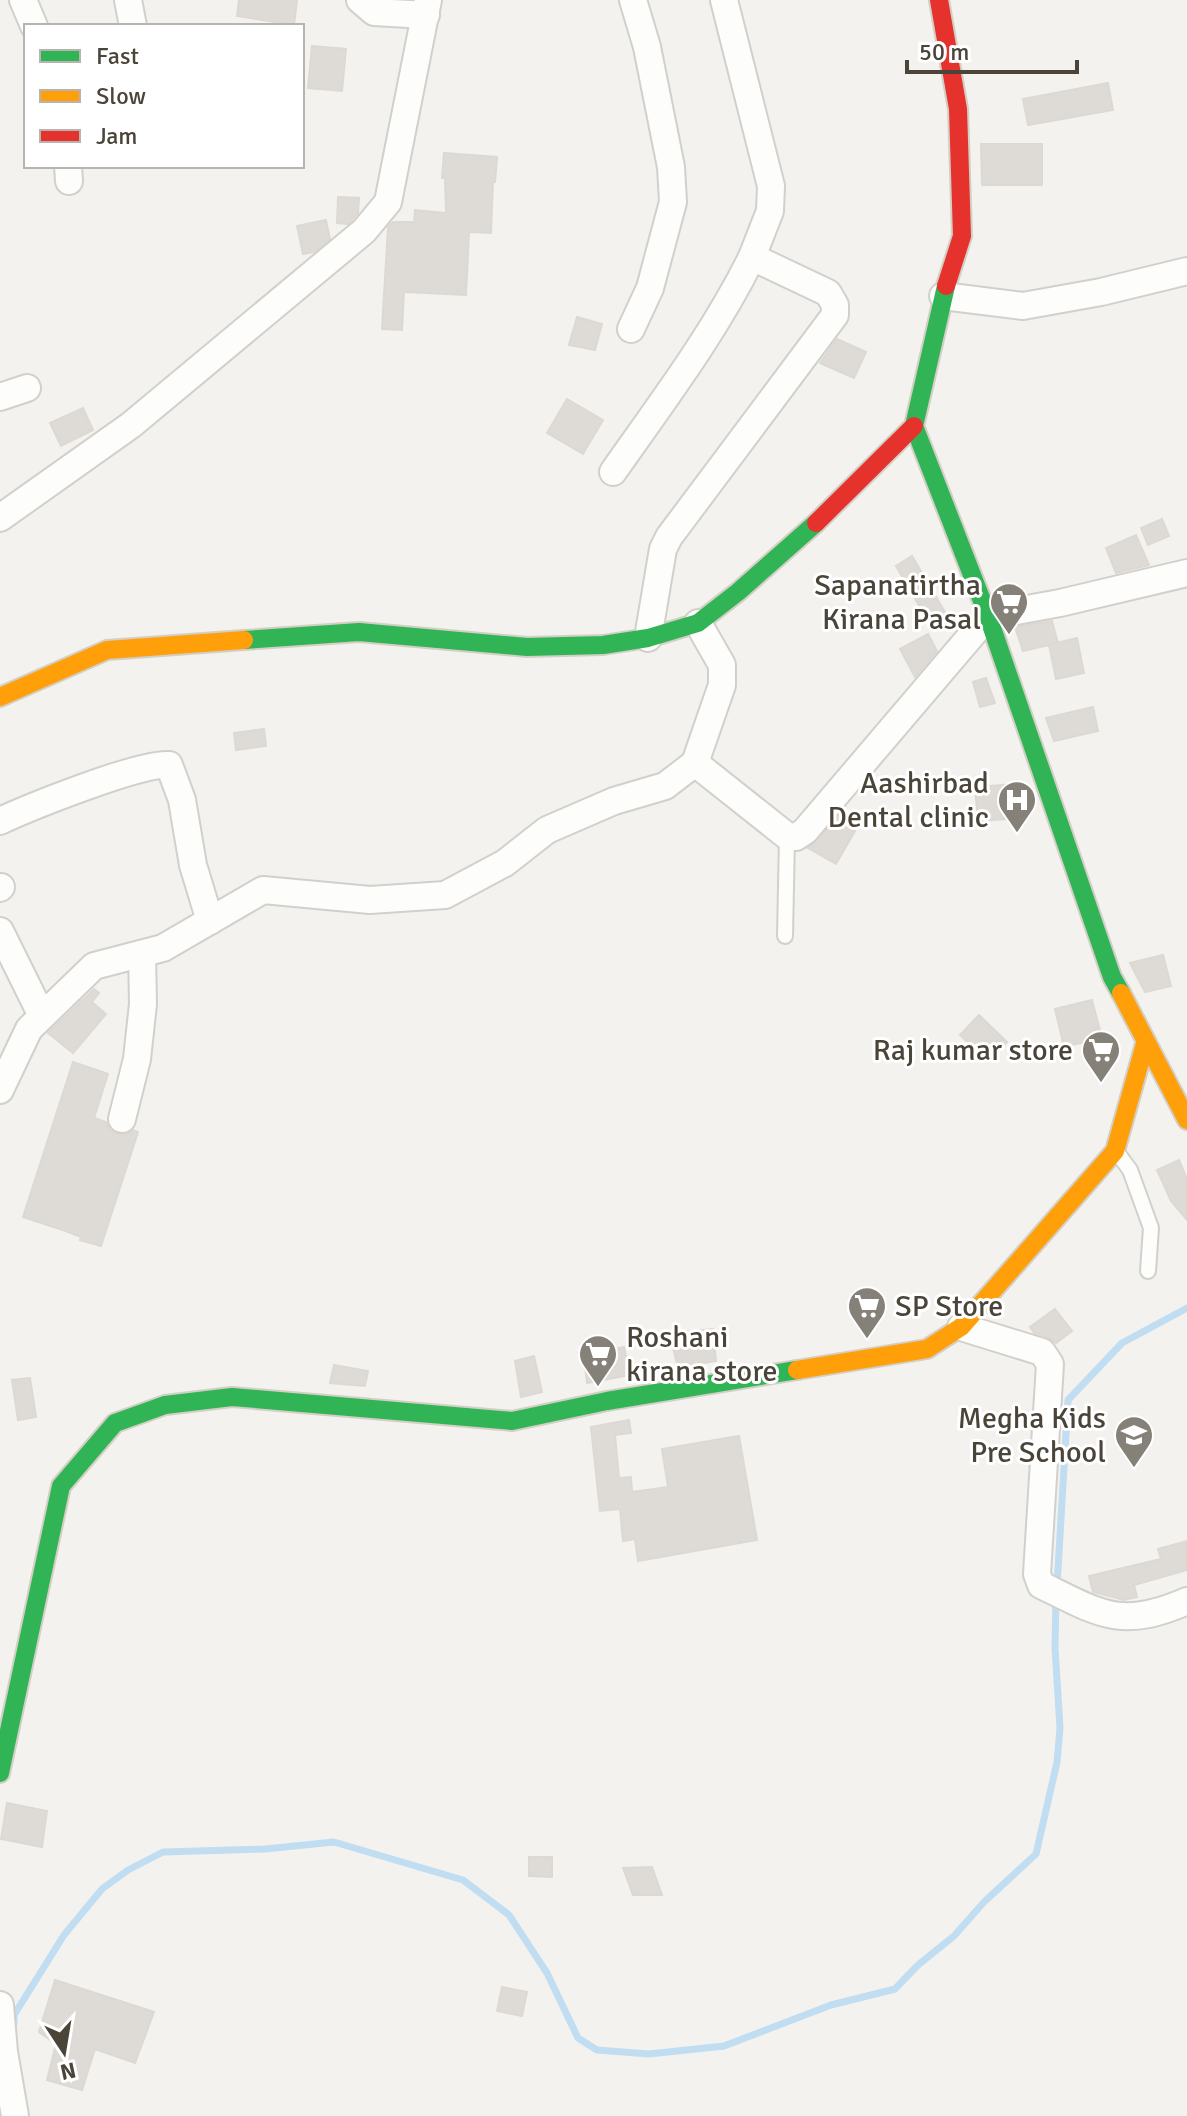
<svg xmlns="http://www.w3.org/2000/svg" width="1187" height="2116" viewBox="0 0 1187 2116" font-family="Signika,sans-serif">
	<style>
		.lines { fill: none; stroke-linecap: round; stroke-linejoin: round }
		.stream { stroke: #c0ddf1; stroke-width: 7 }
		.building { fill: #dedbd6; stroke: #dcd9d4; stroke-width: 2 }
		.lane-casing { stroke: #d2d0cb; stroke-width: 18 }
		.street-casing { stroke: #d2d0cb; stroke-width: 30 }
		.fast-casing { stroke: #d3cfc5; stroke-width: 22 }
		.slow-casing { stroke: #d3cfc5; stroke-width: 22 }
		.jam-casing { stroke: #d3cfc5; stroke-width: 22 }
		.lane { stroke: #fdfdfc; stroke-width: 14 }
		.street { stroke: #fdfdfc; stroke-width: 26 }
		.fast { stroke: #30b455; stroke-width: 18 }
		.slow { stroke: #ff9f0a; stroke-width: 18 }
		.jam { stroke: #e5322d; stroke-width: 18 }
		.labels { text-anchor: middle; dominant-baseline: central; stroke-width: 6; stroke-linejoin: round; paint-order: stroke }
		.poi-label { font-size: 30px; fill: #4b4439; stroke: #fff; text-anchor: end }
	</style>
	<rect width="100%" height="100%" fill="#f4f2ee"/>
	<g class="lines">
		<g class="stream">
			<path d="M 1057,1586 L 1068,1400 L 1122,1343 L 1187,1308"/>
			<path d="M 14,2023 L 14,2015 L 64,1935 L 102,1889 L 128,1870 L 163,1852 L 265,1849 L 334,1842 L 463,1880 L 509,1915 L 547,1973 L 578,2038 L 597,2050 L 649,2054 L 724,2046 L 831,2005 L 895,1989 L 918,1965 L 954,1936 L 984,1902 L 1036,1854 L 1057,1762 L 1060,1728 L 1055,1648 L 1056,1598"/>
		</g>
	</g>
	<g class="building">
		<path d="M 239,0 L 297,0 L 294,25 L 237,16 Z"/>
		<path d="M 312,46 L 346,49 L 342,91 L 308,88 Z"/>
		<path d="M 1108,83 L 1113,110 L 1028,125 L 1023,99 Z"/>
		<path d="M 981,144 L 1042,144 L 1042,185 L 982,185 Z"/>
		<path d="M 444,153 L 497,157 L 495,182 L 493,182 L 491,233 L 469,232 L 466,295 L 404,292 L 402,330 L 382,329 L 388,227 L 393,222 L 414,222 L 415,210 L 446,213 L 445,178 L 442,178 Z"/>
		<path d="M 338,197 L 359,198 L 358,213 L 348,224 L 337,223 Z"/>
		<path d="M 326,220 L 330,239 L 314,252 L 303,254 L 297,226 Z"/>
		<path d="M 577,317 L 602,324 L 595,350 L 569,345 Z"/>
		<path d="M 837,339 L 866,352 L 854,378 L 820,363 Z"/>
		<path d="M 567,399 L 603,420 L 583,454 L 547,433 Z"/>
		<path d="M 83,408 L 93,430 L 61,446 L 50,423 Z"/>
		<path d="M 1162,519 L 1169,536 L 1148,545 L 1141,528 Z"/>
		<path d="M 1136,535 L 1149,565 L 1116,573 L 1106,548 Z"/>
		<path d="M 912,556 L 945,612 L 928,621 L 896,566 Z"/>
		<path d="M 1052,621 L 1058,643 L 1023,651 L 1015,627 Z"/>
		<path d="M 928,634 L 937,651 L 915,677 L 900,649 Z"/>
		<path d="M 1077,638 L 1084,673 L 1056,679 L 1049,645 Z"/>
		<path d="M 986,678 L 995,703 L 980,707 L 973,682 Z"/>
		<path d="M 1093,707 L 1098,731 L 1054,741 L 1046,718 Z"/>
		<path d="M 264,729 L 266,746 L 236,750 L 234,733 Z"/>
		<path d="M 1018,784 L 1021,818 L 978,821 L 975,787 Z"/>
		<path d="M 841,813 L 859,824 L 836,864 L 808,848 Z"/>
		<path d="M 1163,955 L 1171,986 L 1145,992 L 1130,963 Z"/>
		<path d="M 94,989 L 99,993 L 92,1002 L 106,1014 L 73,1053 L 48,1033 Z"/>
		<path d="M 1092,1000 L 1102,1038 L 1064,1047 L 1055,1009 Z"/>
		<path d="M 979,1015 L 1007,1042 L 988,1062 L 960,1035 Z"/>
		<path d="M 73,1062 L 108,1074 L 94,1118 L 106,1122 L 110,1130 L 117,1134 L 126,1134 L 133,1130 L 138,1132 L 101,1246 L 80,1240 L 81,1237 L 63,1230 L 23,1217 Z"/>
		<path d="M 1179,1160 L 1187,1179 L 1187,1220 L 1171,1201 L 1157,1170 Z"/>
		<path d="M 1055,1309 L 1072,1331 L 1056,1343 L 1047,1337 L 1034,1333 L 1030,1327 Z"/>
		<path d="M 713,1329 L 716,1361 L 678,1367 L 669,1333 Z"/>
		<path d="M 624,1347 L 630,1375 L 587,1383 L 584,1356 Z"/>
		<path d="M 534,1356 L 542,1392 L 521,1397 L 515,1361 Z"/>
		<path d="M 334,1365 L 368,1371 L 365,1386 L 330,1383 Z"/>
		<path d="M 30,1378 L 36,1417 L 18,1420 L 12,1380 Z"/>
		<path d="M 629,1420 L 631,1433 L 615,1435 L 619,1478 L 631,1477 L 632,1492 L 668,1487 L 662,1449 L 739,1436 L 757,1540 L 638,1561 L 635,1539 L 623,1541 L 620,1509 L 600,1511 L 591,1427 Z"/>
		<path d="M 1187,1541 L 1187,1570 L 1134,1585 L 1137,1597 L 1124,1600 L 1093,1592 L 1089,1576 L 1161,1559 L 1158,1549 Z"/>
		<path d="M 7,1803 L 47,1811 L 42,1847 L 1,1839 Z"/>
		<path d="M 529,1857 L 552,1857 L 552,1877 L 529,1876 Z"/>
		<path d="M 652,1867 L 662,1895 L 633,1895 L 623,1868 Z"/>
		<path d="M 55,1980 L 154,2012 L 135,2063 L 95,2049 L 82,2090 L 47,2080 L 56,2044 L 39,2032 Z"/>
		<path d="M 502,1987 L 527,1992 L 522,2016 L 497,2011 Z"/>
	</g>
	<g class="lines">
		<defs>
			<g id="lane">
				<path d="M 785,936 L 787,836"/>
				<path d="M 1116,1151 L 1130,1170 L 1151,1228 L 1148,1271"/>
			</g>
			<g id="street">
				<path d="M 23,0 L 34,26"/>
				<path d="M 128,0 L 133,26"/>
				<path d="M 360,0 L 374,12 L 426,15"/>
				<path d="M 68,166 L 69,181"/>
				<path d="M 943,296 L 1023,306 L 1101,292 L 1187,271"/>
				<path d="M 631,329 L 650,288 L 673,202 L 671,167 L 647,47 L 633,0"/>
				<path d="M 0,397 L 27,388"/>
				<path d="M 613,472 C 662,402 714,334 752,257"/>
				<path d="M 0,518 L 131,425 L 364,231 L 388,202 L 428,0"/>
				<path d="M 648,638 L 663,549 L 669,537 L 835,315 L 835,305 L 828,293 L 752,257 L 770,211 L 771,186 L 724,0"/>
				<path d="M 695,763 L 787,836 L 796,837 L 805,831 L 988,616 L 1060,603 L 1187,573"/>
				<path d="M 0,821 C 30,807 142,762 169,765 L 182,800 L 193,865 L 210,921"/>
				<path d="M 0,888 L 1,887"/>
				<path d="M 0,931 L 42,1016"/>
				<path d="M 0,1090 L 29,1029 L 94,966 L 163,948 L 263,890 L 370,900 L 445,895 L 505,863 L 547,830 L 614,801 L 665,786 L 695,763 L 722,685 L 722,665 L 698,623"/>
				<path d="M 122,1119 L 137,1059 L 143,1004 L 142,954"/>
				<path d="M 961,1327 L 1042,1352 L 1050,1364 L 1037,1574 L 1041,1585 C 1101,1614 1121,1630 1187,1601"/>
				<path d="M 0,2005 L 4,2052 L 15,2116"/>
			</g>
			<g id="fast">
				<path d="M 946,286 L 914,426 L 988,616 L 1112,977 L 1121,993"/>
				<path d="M 244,640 L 359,632 L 527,647 L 603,645 L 648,638 L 698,623 L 738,592 L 816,523"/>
				<path d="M 0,1773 L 61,1486 L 115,1423 L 165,1405 L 232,1397 L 512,1421 L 607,1401 L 797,1370"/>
			</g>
			<g id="slow">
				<path d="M 0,697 L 107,650 L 244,640"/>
				<path d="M 1121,993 L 1187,1120"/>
				<path d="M 797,1370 L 927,1349 L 961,1327 L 1115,1151 L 1145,1044"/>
			</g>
			<g id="jam">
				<path d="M 939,0 L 958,109 L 962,236 L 946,286"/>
				<path d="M 816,523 L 914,426"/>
			</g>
		</defs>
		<use href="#lane" class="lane-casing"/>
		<use href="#street" class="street-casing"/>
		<use href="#fast" class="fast-casing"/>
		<use href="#slow" class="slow-casing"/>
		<use href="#jam" class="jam-casing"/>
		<use href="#lane" class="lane"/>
		<use href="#street" class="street"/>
		<use href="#fast" class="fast"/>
		<use href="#slow" class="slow"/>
		<use href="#jam" class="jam"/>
	</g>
	<defs>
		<symbol id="supermarket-pin" viewBox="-11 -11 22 30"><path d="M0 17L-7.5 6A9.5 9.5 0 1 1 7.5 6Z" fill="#868178" stroke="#fff"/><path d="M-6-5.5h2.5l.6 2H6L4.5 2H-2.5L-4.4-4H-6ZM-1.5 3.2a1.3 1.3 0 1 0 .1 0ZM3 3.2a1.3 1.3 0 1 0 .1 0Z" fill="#fff"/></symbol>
		<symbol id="hospital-pin" viewBox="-11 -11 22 30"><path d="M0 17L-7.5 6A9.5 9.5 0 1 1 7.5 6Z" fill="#868178" stroke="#fff"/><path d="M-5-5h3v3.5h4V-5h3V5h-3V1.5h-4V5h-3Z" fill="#fff"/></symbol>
		<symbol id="school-pin" viewBox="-11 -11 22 30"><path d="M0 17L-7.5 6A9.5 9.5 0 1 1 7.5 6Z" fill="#868178" stroke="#fff"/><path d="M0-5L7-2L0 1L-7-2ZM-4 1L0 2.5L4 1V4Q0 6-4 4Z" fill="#fff"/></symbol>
	</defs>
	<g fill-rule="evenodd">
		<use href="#supermarket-pin" x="987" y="580" width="44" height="60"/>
		<use href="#hospital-pin" x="995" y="778" width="44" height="60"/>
		<use href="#supermarket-pin" x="1079" y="1028" width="44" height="60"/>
		<use href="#supermarket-pin" x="845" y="1284" width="44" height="60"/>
		<use href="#supermarket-pin" x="576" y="1332" width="44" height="60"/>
		<use href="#school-pin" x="1112" y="1413" width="44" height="60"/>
	</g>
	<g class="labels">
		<g class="poi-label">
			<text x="981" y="585">Sapanatirtha<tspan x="981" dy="34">Kirana Pasal</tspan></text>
			<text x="989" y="783">Aashirbad<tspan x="989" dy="34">Dental clinic</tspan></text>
			<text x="1073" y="1050">Raj kumar store</text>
			<text x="895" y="1306" text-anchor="start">SP Store</text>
			<text x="626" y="1337" text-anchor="start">Roshani<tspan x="626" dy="34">kirana store</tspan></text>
			<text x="1106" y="1418">Megha Kids<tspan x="1106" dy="34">Pre School</tspan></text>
		</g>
	</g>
	<rect x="24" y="24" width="280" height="144" fill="#ffffff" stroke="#b7b4b0" stroke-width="2"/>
	<rect x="40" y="50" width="40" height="12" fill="#30b455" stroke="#b7b4b0" stroke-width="2"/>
	<text x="96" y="64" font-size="24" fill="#4b4439">Fast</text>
	<rect x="40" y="90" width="40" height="12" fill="#ff9f0a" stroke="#b7b4b0" stroke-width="2"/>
	<text x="96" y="104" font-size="24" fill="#4b4439">Slow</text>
	<rect x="40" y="130" width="40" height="12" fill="#e5322d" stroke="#b7b4b0" stroke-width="2"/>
	<text x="96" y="144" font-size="24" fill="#4b4439">Jam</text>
	<g transform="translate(64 2052) rotate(168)" stroke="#ffffff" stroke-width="6" paint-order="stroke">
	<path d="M0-6L14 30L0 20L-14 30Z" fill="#4b4439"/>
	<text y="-12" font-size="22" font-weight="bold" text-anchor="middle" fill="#4b4439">N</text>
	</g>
	<path d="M907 60v12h170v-12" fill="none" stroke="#4b4439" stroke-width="4"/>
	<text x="919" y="60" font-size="24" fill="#4b4439" stroke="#ffffff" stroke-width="6" paint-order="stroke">50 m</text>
</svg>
